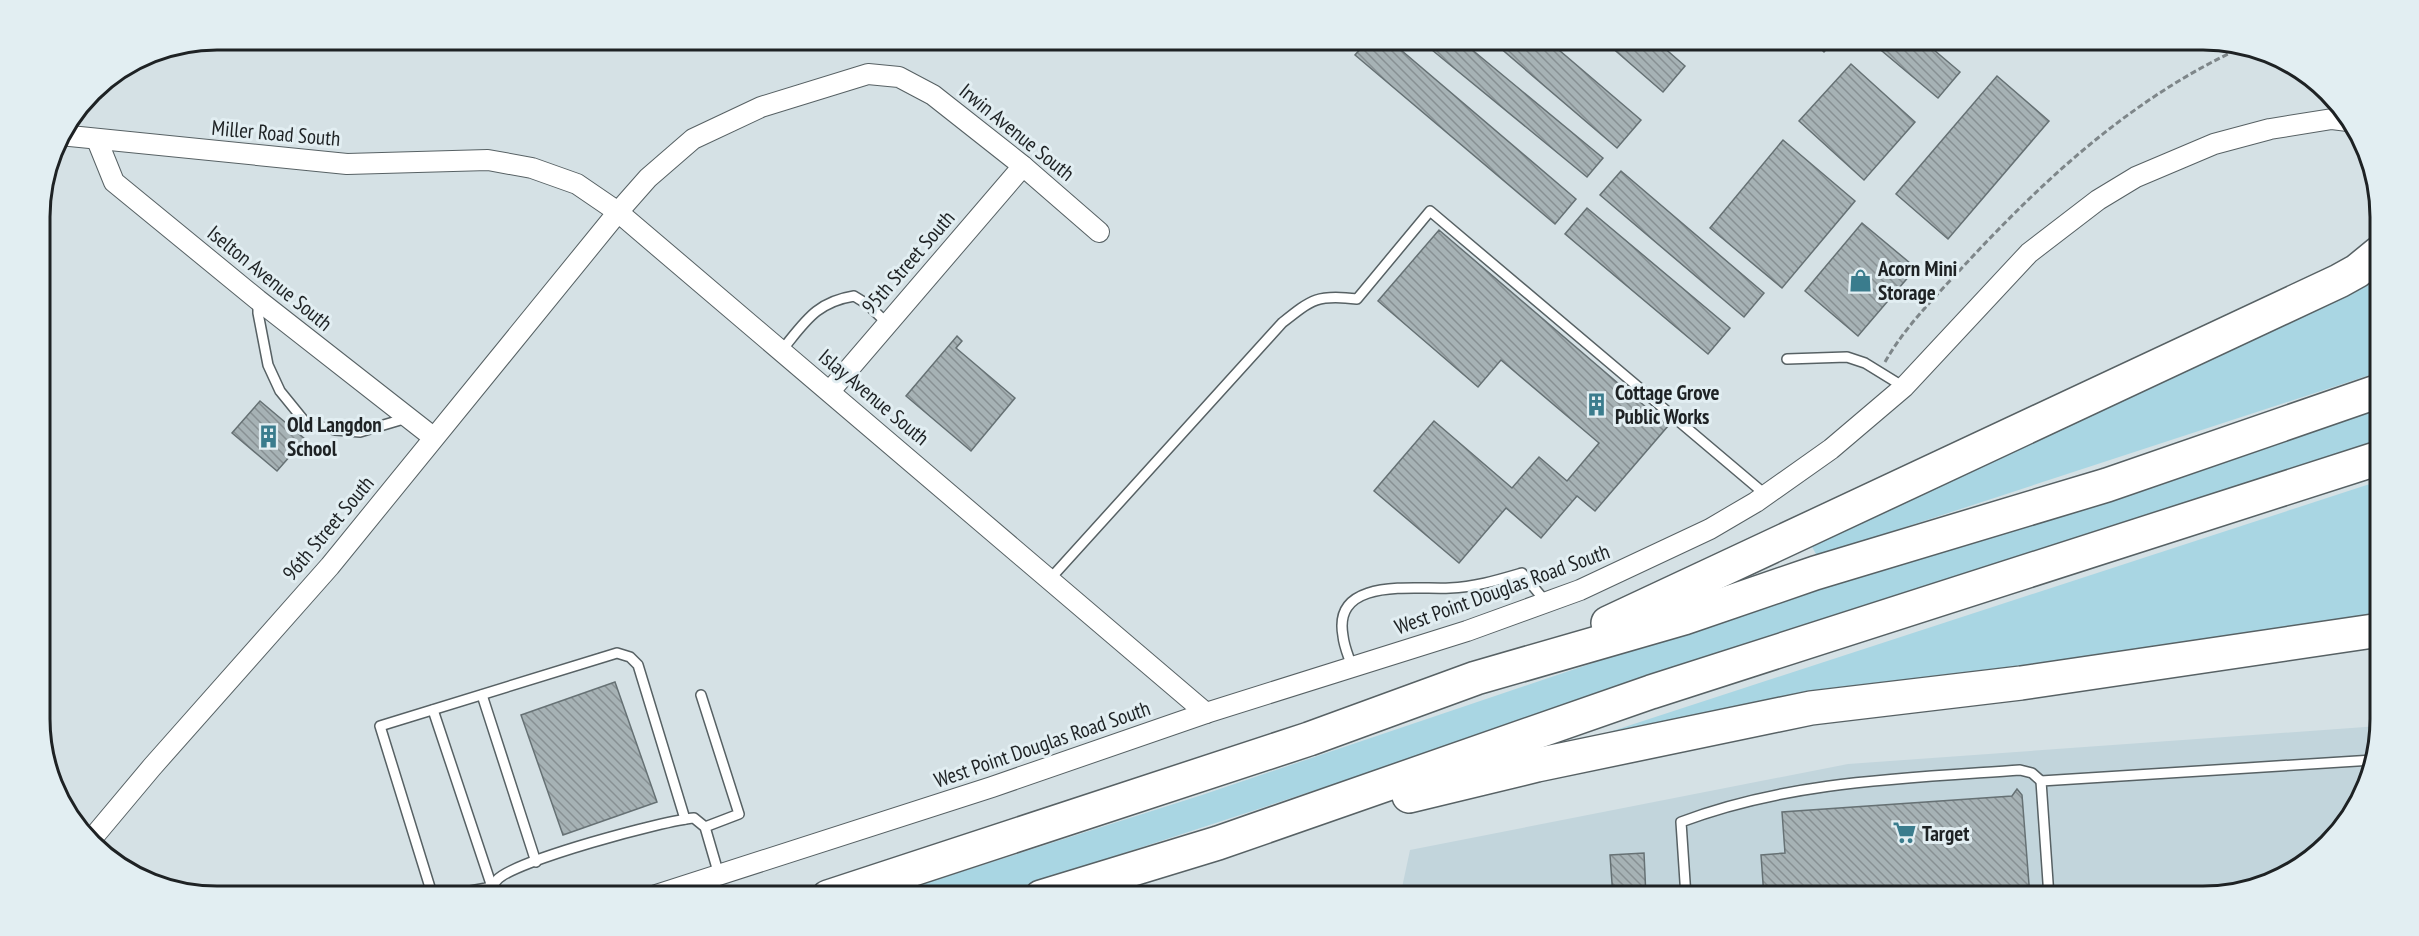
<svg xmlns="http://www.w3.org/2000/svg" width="2419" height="936" viewBox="0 0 2419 936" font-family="'PT Sans Narrow',sans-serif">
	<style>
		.built { fill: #c2d5dc }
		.green { fill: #a9d6e3 }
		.building { fill: url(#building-back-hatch); stroke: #667174; stroke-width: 1.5 }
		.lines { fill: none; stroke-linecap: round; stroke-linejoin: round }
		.lane-casing { stroke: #576164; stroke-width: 12 }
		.street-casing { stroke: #576164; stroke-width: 22 }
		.highway-casing { stroke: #576164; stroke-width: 36 }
		.path { stroke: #7e8689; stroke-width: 3; stroke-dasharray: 6 3; stroke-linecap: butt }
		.lane { stroke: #fff; stroke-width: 9 }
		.street { stroke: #fff; stroke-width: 20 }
		.highway { stroke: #fff; stroke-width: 33 }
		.rail { stroke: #373c3f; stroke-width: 4.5; stroke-dasharray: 12 6; stroke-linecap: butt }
		.labels { text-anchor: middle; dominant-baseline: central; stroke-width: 6; stroke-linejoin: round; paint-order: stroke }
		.street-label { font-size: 21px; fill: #1e2224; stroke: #e2eef2 }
		.poi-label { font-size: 21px; font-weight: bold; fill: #1e2224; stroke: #e2eef2; text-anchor: start }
		.rim { fill: none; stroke: #1e2224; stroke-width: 3 }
	</style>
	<defs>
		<pattern id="building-back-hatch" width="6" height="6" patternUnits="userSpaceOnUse" patternTransform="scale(1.5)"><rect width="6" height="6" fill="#a6b2b5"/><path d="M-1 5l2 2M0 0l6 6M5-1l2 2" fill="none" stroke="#879093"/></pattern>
	</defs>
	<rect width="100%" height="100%" fill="#d5e1e5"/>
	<path class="built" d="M 2379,726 L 2370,777 L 2343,827 L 2310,860 L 2260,887 L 2213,897 L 1400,897 L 1410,850 L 1848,764 Z"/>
	<g class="green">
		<path d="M 2379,267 L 2379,372 L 1817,556 L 1810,543 Z"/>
		<path d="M 2379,408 L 2379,441 L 990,897 L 882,897 L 1202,795 L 1720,620 Z"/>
		<path d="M 2379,481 L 2380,618 L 1591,738 Z"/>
	</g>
	<g class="building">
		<path d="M 1369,39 L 1388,39 L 1576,199 L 1555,224 L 1355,55 Z"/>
		<path d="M 1442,39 L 1459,39 L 1603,158 L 1587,177 L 1432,50 Z"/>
		<path d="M 1494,39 L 1546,39 L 1641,120 L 1617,148 L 1492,41 Z"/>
		<path d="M 1602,39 L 1654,39 L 1685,66 L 1663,92 Z"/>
		<path d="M 1810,39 L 1836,39 L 1824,52 Z"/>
		<path d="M 1872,39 L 1921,39 L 1960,72 L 1938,98 L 1870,41 Z"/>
		<path d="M 1851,64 L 1915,122 L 1864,180 L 1799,121 Z"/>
		<path d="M 1997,76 L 2049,121 L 1948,239 L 1896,194 Z"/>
		<path d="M 1783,140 L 1855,201 L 1782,288 L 1710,228 Z"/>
		<path d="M 1621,171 L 1764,293 L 1744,317 L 1600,195 Z"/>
		<path d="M 1587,208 L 1730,328 L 1708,354 L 1565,234 Z"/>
		<path d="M 1862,223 L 1916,268 L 1858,336 L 1805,291 Z"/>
		<path d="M 1439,230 L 1668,426 L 1595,511 L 1577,496 L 1541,538 L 1506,508 L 1459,563 L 1374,491 L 1434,421 L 1512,488 L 1539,457 L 1567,481 L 1599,443 L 1501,360 L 1478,387 L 1378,301 Z"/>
		<path d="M 957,336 L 962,341 L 956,348 L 1015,398 L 971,451 L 906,396 Z"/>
		<path d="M 260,401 L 305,439 L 277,471 L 232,433 Z"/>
		<path d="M 615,682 L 657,802 L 563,835 L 521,715 Z"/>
		<path d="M 2017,789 L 2022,795 L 2030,897 L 1764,897 L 1761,855 L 1785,853 L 1782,812 L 2012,796 Z"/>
		<path d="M 1644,853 L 1646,897 L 1613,897 L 1610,855 Z"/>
	</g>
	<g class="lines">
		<defs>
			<g id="lane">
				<path d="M 258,300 L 258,313 L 268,365 L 280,391 L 306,423 L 335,430 L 360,432 L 407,418"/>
				<path d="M 782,350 C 805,322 816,302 854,296 L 867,304 L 888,324"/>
				<path d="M 1787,359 L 1847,357 L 1865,363 L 1904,387"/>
				<path d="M 1050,579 L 1282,323 C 1312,299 1318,294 1357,299 L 1430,211 L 1766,495"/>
				<path d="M 1352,667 C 1349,657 1344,647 1343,636 C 1332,576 1416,590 1450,588 C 1475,587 1498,580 1522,573 L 1546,602"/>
				<path d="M 482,695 L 536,862"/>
				<path d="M 701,695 L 739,814 L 705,827"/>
				<path d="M 433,710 L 492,887 L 438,897"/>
				<path d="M 433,897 L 380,726 L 617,653 L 630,657 L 638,665 L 685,819"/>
				<path d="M 492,897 C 492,890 492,885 497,880 C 513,861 666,820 694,818 L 705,827 L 719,875"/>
				<path d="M 1686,897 L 1681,822 C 1789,781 1906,778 2020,770 L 2032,773 L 2041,781"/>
				<path d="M 2049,897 L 2041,781 L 2373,760"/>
			</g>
			<g id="street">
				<path d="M 60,135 L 347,164 L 488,160 L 532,168 L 577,184 L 618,212 L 1206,713"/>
				<path d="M 97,140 L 114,182 L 258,300 L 433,437"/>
				<path d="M 830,391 L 1023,166"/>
				<path d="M 90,841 L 152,767 L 330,566 L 618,212 L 648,178 L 693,139 L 761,107 L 868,74 L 899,77 L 933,95 L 1023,166 L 1099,232"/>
				<path d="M 650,897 L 992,787 L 1206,713 L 1467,631 L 1580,590 L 1710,529 L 1756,502 L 1831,449 L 1904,387 L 2029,253 L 2098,200 L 2136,177 L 2214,144 L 2270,129 L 2332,119 L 2348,121"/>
			</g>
			<g id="highway">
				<path d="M 1608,623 L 2339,281 L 2357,271 L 2379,253"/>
				<path d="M 1409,796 L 1537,765 L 1811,708 L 2021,683 L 2380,630"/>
				<path d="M 828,897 L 1309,739 L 1476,678 L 1684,618 L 1815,573 L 2107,485 L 2379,391"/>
				<path d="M 1041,897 L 1218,843 L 1651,692 L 2379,458"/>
			</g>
		</defs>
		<use href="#lane" class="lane-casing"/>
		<use href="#street" class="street-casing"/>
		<use href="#highway" class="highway-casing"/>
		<path class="path" d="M 1885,362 C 1905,327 1933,299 1960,270 C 2043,180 2132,97 2245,46"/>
		<use href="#lane" class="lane"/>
		<use href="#street" class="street"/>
		<use href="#highway" class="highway"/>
		<path class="rail" d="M 164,49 L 328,47 L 496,39"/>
	</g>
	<defs>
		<symbol id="shop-bare" viewBox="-9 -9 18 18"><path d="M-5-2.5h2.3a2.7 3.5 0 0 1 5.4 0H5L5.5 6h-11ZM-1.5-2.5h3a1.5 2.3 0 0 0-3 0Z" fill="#3a7c8d" stroke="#e2eef2" stroke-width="2.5" paint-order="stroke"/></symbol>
		<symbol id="building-bare" viewBox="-9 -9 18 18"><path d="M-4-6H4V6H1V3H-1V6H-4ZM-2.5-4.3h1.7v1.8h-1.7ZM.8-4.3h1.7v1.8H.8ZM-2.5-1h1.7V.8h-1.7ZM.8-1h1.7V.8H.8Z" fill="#3a7c8d" stroke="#e2eef2" stroke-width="2.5" paint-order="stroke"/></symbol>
		<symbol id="supermarket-bare" viewBox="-9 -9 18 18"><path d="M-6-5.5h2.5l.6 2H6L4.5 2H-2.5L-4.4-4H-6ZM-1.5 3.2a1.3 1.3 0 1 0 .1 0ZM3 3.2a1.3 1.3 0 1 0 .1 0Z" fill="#3a7c8d" stroke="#e2eef2" stroke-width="2.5" paint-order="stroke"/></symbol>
	</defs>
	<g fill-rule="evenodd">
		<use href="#shop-bare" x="1844" y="264" width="33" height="33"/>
		<use href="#building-bare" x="1580" y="388" width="33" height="33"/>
		<use href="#building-bare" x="252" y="420" width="33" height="33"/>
		<use href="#supermarket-bare" x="1888" y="816" width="33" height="33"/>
	</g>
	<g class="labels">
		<g class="street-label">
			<text transform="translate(1017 132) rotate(39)">Irwin Avenue South</text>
			<text transform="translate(276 133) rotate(5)">Miller Road South</text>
			<text transform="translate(908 262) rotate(-49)">95th Street South</text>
			<text transform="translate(270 278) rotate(39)">Iselton Avenue South</text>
			<text transform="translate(874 397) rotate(40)">Islay Avenue South</text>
			<text transform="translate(328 528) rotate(-50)">96th Street South</text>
			<text transform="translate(1502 589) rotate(-20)">West Point Douglas Road South</text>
			<text transform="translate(1042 744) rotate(-19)">West Point Douglas Road South</text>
		</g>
		<g class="poi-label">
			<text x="1878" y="268">Acorn Mini<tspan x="1878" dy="24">Storage</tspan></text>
			<text x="1615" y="392">Cottage Grove<tspan x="1615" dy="24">Public Works</tspan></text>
			<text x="287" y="424">Old Langdon<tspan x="287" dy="24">School</tspan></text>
			<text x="1922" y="833">Target</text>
		</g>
	</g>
	<path d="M0 0H2419V936H0ZM217 50H2203A167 167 0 0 1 2370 217V719A167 167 0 0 1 2203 886H217A167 167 0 0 1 50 719V217A167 167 0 0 1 217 50Z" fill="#e2eef2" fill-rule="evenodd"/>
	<path class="rim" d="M217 50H2203A167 167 0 0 1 2370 217V719A167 167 0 0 1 2203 886H217A167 167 0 0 1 50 719V217A167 167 0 0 1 217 50Z"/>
</svg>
